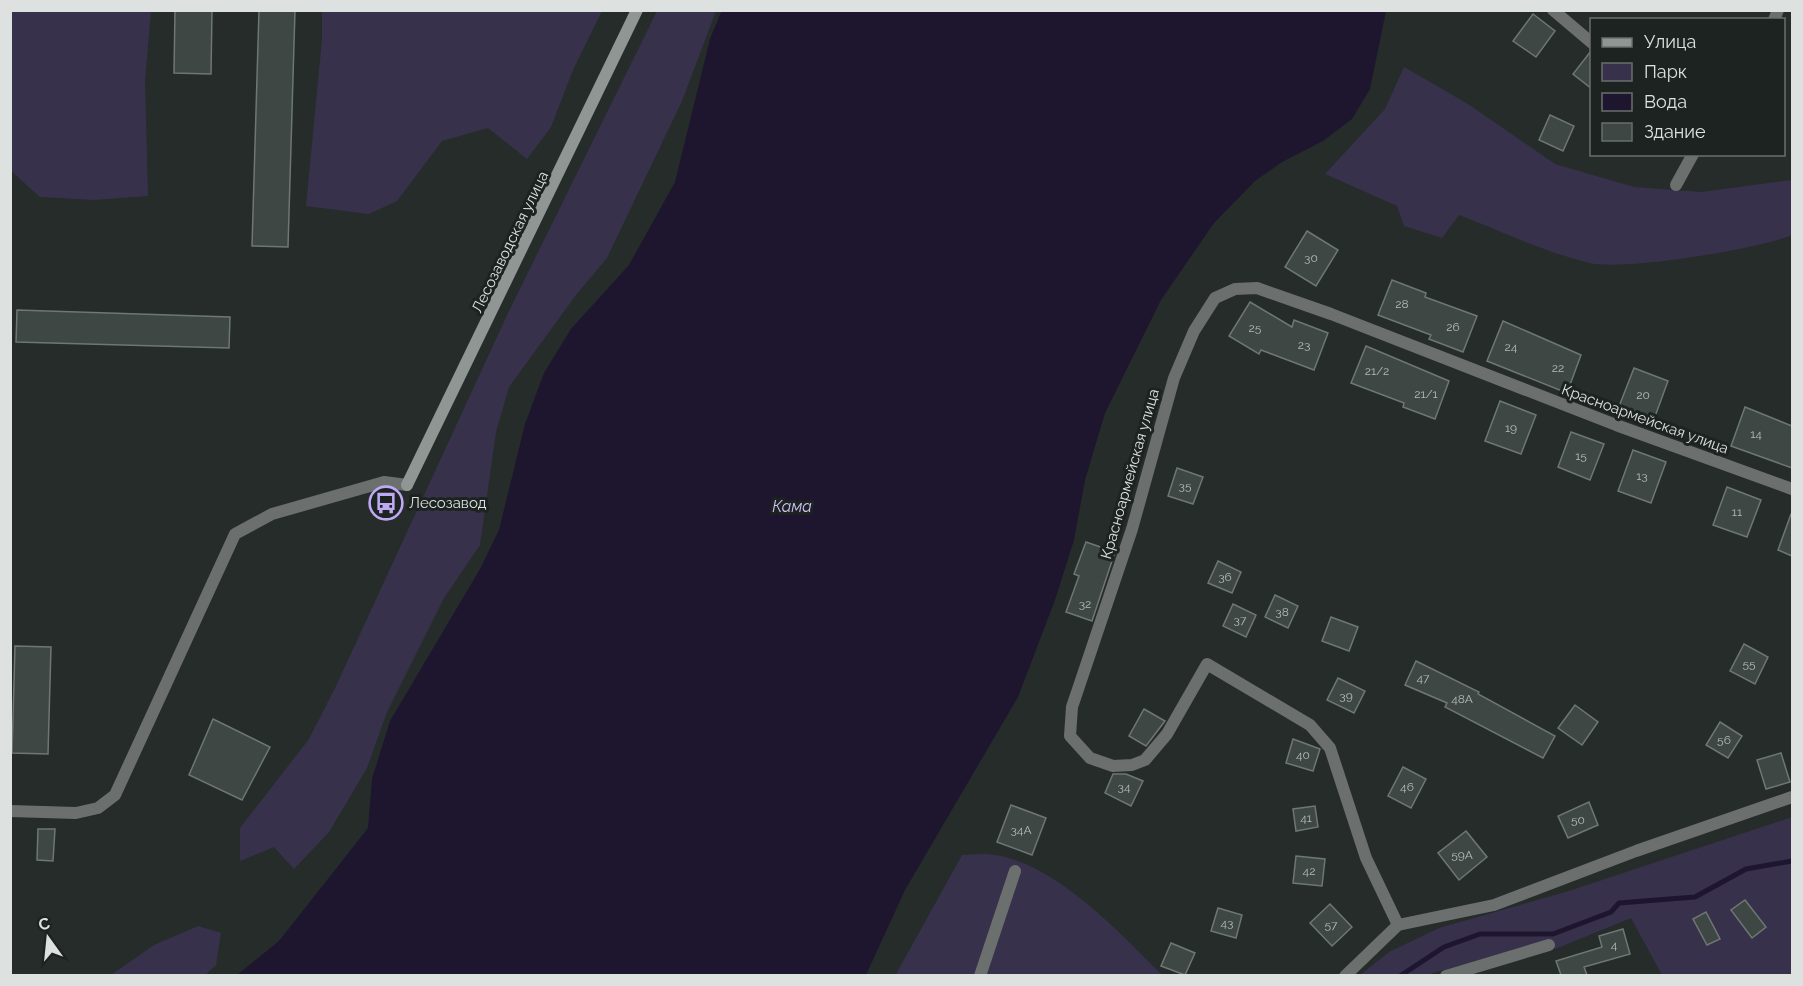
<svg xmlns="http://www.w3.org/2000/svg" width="1803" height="986" viewBox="0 0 1803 986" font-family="Raleway,sans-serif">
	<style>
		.green { fill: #38314b }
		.water { fill: #1e162f }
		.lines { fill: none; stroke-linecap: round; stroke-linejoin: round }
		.stream { stroke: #1e162f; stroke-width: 5 }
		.building { fill: #3f4744; stroke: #6e7774; stroke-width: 1.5 }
		.street { stroke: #6b6f6e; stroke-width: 12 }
		.secondary { stroke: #909694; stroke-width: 12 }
		.labels { text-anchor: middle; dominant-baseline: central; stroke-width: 6; stroke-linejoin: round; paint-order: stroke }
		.number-label { font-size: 12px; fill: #b6bab9 }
		.street-label { font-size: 15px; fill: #dde1e0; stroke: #1c2320 }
		.poi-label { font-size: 15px; fill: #dde1e0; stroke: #1c2320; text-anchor: start }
		.water-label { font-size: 16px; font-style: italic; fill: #d0c1f9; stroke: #1c2320 }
	</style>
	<rect width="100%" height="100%" fill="#252c2a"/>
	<g class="green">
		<path d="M 11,10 L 151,11 L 145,81 L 148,196 L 94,200 L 40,197 L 11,171 Z"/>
		<path d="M 322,11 L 322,10 L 602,11 L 573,70 L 551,127 L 527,159 L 488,128 L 442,141 L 397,201 L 369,214 L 306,206 L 322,39 Z"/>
		<path d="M 657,11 L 716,11 L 682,101 L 607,258 L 576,295 L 509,387 L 496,432 L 480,545 L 444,598 L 387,712 L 367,768 L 329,832 L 294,869 L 274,847 L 240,861 L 240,828 L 309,739 L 336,686 L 508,313 Z"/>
		<path d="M 1404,67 L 1468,104 L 1555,164 L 1634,187 L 1701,192 L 1792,180 L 1792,235 C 1759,249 1623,271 1589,263 C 1545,252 1501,231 1459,215 L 1442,238 L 1404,226 L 1397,206 L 1325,174 L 1385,109 Z"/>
		<path d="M 1792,817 L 1792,975 L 1662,975 L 1631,918 L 1555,949 L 1550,939 L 1427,975 L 1359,976 L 1389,952 L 1439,928 L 1569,891 Z"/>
		<path d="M 962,855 C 972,855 984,853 995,855 C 1056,864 1120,933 1162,975 L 895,976 Z"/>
		<path d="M 198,926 L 221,933 L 216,965 L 205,975 L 111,975 L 154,945 Z"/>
	</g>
	<path class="water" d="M 722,10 L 1386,11 L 1370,89 L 1352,119 L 1323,141 L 1282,162 L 1255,181 L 1214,223 L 1161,300 L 1105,413 L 1085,480 L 1074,540 L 1055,600 L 1018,697 L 905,890 L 866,975 L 237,975 L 279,941 L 368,828 L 372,779 L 390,721 L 480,569 L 499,530 L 525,424 L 544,373 L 571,329 L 629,265 L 675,182 L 710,39 Z"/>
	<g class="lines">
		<path class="stream" d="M 1400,976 L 1444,947 L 1480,934 L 1553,934 L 1611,912 L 1619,903 L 1695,897 L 1746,869 L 1792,861"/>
	</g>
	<g class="building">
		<path d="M 175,10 L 212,10 L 211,74 L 174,73 Z"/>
		<path d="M 259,10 L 295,10 L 288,247 L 252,246 Z"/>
		<path d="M 1533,14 L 1555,31 L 1536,57 L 1513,41 Z"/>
		<path d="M 1591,51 L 1592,51 L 1592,89 L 1573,74 Z"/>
		<path d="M 1550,115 L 1574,126 L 1563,151 L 1539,140 Z"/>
		<path d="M 1307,231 L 1338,250 L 1316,286 L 1285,267 Z"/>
		<path d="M 1392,280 L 1426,293 L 1425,297 L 1477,316 L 1463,352 L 1429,339 L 1431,335 L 1378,315 Z"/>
		<path d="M 1250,302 L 1292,327 L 1294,320 L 1328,333 L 1314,370 L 1261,350 L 1259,354 L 1229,336 Z"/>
		<path d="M 17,310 L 230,317 L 229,348 L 16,342 Z"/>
		<path d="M 1503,321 L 1581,355 L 1567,393 L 1487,361 Z"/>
		<path d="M 1366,346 L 1449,381 L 1435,419 L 1403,407 L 1404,403 L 1351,383 Z"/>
		<path d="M 1634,368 L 1668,381 L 1653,422 L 1618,409 Z"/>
		<path d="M 1500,401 L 1536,415 L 1521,454 L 1485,441 Z"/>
		<path d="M 1745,407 L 1792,426 L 1792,468 L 1731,446 Z"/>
		<path d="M 1571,432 L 1604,444 L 1590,480 L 1558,467 Z"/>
		<path d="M 1633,450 L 1666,462 L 1651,503 L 1618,491 Z"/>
		<path d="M 1177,468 L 1203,477 L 1193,504 L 1168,496 Z"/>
		<path d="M 1727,487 L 1761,500 L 1747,537 L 1713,525 Z"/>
		<path d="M 1791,514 L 1792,514 L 1792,556 L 1778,550 Z"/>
		<path d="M 1086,542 L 1115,552 L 1092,621 L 1066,612 L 1079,576 L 1074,574 Z"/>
		<path d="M 1218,561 L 1241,572 L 1232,593 L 1208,583 Z"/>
		<path d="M 1275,595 L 1298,606 L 1288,628 L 1265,617 Z"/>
		<path d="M 1233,604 L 1256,615 L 1246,637 L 1223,626 Z"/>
		<path d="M 1331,617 L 1358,627 L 1349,651 L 1322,641 Z"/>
		<path d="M 1744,644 L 1768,657 L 1755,684 L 1730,671 Z"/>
		<path d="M 15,646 L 51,647 L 48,754 L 12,753 Z"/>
		<path d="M 1416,661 L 1479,692 L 1478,694 L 1555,736 L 1543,758 L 1445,707 L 1447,703 L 1405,685 Z"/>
		<path d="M 1338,678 L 1365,691 L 1354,713 L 1327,700 Z"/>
		<path d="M 1575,705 L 1598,722 L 1582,745 L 1558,728 Z"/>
		<path d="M 1144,709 L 1165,721 L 1146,746 L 1129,736 Z"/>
		<path d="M 213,719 L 270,747 L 242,800 L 189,775 Z"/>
		<path d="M 1720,722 L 1742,736 L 1728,758 L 1706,745 Z"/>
		<path d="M 1293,739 L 1320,749 L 1313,771 L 1286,763 Z"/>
		<path d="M 1781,753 L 1790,782 L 1766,789 L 1757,760 Z"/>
		<path d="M 1403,767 L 1426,779 L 1411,808 L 1388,796 Z"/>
		<path d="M 1113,774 L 1126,774 L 1143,781 L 1131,806 L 1105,793 Z"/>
		<path d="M 1589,802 L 1598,825 L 1568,838 L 1558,816 Z"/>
		<path d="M 1011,805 L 1046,818 L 1032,855 L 997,842 Z"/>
		<path d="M 1315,806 L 1318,827 L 1296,831 L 1293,809 Z"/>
		<path d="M 38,829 L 55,829 L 53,861 L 37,860 Z"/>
		<path d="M 1466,831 L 1487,857 L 1459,880 L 1438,853 Z"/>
		<path d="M 1296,856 L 1325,859 L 1322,886 L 1293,883 Z"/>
		<path d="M 1745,900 L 1766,927 L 1752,938 L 1731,910 Z"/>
		<path d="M 1330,904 L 1352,927 L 1332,946 L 1310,923 Z"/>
		<path d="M 1218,908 L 1242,915 L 1236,938 L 1211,931 Z"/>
		<path d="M 1706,912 L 1720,939 L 1707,945 L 1693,919 Z"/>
		<path d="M 1623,929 L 1630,954 L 1584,967 L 1587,975 L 1561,975 L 1556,961 L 1602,947 L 1599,936 Z"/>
		<path d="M 1171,943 L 1195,953 L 1185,975 L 1161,966 Z"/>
	</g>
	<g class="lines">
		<g class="street">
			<path d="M 1553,10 L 1592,43"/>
			<path d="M 1774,20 L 1778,10"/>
			<path d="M 1676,185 L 1693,154"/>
			<path d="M 10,811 L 76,813 L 98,808 L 115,795 L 235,534 L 272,514 L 384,482 L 407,485"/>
			<path d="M 1398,925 L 1366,858 L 1330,748 L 1310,725 L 1207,664 L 1167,734 L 1145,760 L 1132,765 L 1113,766 L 1090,758 L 1070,736 L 1072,707 L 1132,529 L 1174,378 L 1194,331 L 1215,298 L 1235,289 L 1257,288 L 1331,314 L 1616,425 L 1792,489"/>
			<path d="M 980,976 L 1015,871"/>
			<path d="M 1345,976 L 1398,925 L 1494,905 L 1636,851 L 1792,797"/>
			<path d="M 1446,976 L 1549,945"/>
		</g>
		<path class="secondary" d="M 407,485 L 637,10"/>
	</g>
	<defs>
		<symbol id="bus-ring" viewBox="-11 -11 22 22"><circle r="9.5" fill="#1c2320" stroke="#bfa9f4" stroke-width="1.5"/><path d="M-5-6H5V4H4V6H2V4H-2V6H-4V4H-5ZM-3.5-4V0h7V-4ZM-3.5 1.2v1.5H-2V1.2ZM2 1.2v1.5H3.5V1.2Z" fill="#bfa9f4"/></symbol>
	</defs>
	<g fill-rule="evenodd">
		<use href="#bus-ring" x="367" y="484" width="38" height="38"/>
	</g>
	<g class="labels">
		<g class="number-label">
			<text x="1311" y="258">30</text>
			<text x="1402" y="304">28</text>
			<text x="1453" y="327">26</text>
			<text x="1255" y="328">25</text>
			<text x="1304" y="345">23</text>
			<text x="1511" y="347">24</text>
			<text x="1558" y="368">22</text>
			<text x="1377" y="371">21/2</text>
			<text x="1426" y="394">21/1</text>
			<text x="1643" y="395">20</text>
			<text x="1511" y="428">19</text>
			<text x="1756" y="434">14</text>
			<text x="1581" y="456">15</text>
			<text x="1642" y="476">13</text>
			<text x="1185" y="486">35</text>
			<text x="1737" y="512">11</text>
			<text x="1225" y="577">36</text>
			<text x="1085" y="604">32</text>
			<text x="1282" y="612">38</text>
			<text x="1240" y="620">37</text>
			<text x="1749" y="664">55</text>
			<text x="1423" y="678">47</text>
			<text x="1346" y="696">39</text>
			<text x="1462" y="699">48А</text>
			<text x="1724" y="740">56</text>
			<text x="1303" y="755">40</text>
			<text x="1124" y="787">34</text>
			<text x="1407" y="787">46</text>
			<text x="1306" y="818">41</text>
			<text x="1578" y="820">50</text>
			<text x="1021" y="830">34А</text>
			<text x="1462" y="855">59А</text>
			<text x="1309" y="871">42</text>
			<text x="1227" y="923">43</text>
			<text x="1331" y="925">57</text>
			<text x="1614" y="945">4</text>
		</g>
		<g class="street-label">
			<text transform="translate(510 242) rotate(-64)">Лесозаводская улица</text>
			<text transform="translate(1645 419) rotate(20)">Красноармейская улица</text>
			<text transform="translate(1130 474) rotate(-74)">Красноармейская улица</text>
		</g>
		<g class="poi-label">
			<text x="409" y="503">Лесозавод</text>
		</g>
		<g class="water-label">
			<text x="792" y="506">Кама</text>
		</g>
	</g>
	<rect width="1803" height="986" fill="none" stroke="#dde1e0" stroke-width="24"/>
	<rect x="1590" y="18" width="195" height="138" fill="#1c2320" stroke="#696f6d" stroke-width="1.5"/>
	<rect x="1602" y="38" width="30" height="9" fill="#909694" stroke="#696f6d" stroke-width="1.5"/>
	<text x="1644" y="48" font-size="18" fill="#dde1e0">Улица</text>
	<rect x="1602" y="63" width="30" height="18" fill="#38314b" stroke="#696f6d" stroke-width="1.5"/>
	<text x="1644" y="78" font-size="18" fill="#dde1e0">Парк</text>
	<rect x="1602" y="93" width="30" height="18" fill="#1e162f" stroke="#696f6d" stroke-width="1.5"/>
	<text x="1644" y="108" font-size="18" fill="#dde1e0">Вода</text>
	<rect x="1602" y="123" width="30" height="18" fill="#3f4744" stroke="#696f6d" stroke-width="1.5"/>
	<text x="1644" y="138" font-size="18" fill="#dde1e0">Здание</text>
	<g transform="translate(48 938) rotate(345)" stroke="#1c2320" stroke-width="4.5" paint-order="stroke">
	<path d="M0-4.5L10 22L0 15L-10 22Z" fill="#dde1e0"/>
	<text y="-9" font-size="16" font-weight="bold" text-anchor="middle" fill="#dde1e0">С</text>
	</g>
</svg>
